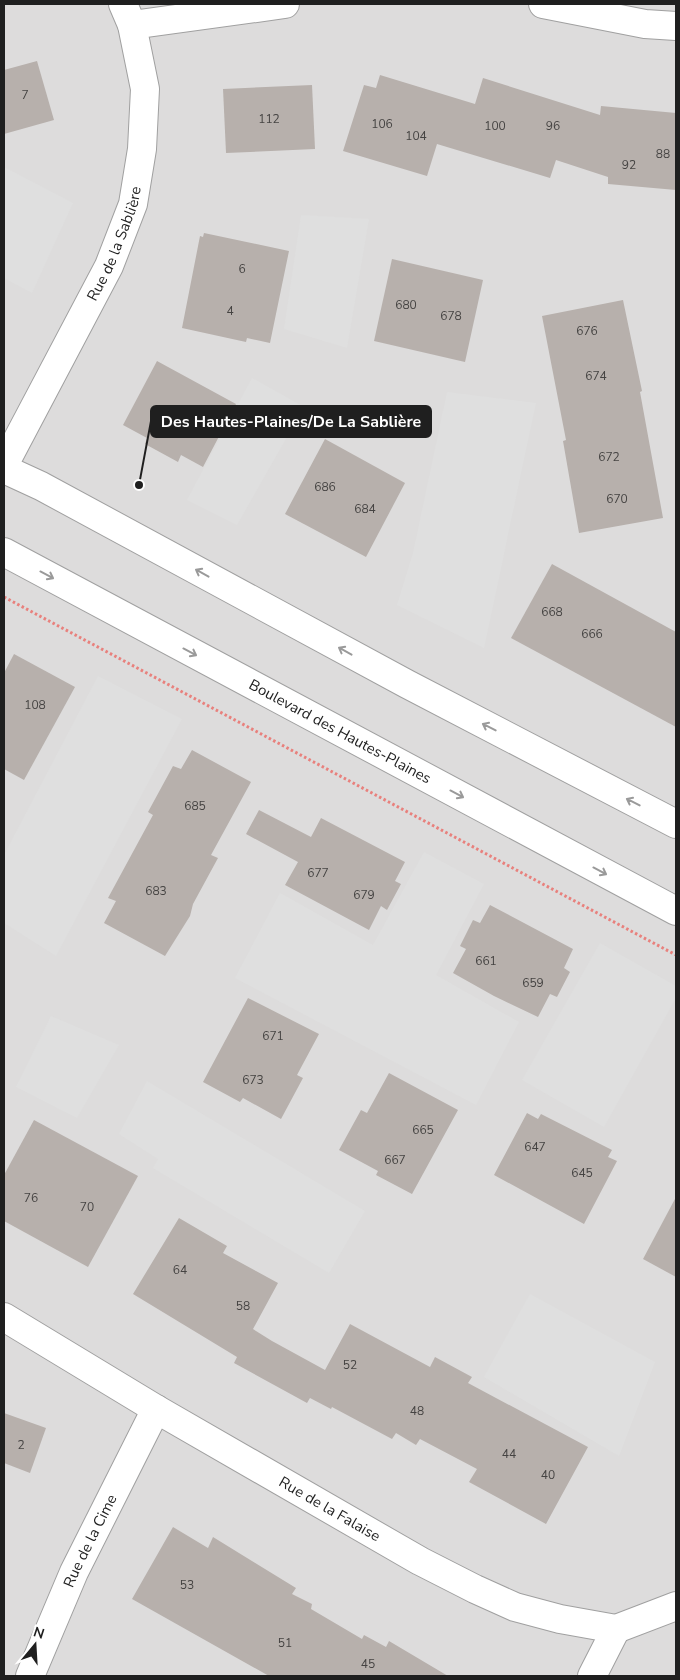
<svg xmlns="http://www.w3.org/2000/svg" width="680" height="1680" viewBox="0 0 680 1680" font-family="'Nunito Sans',sans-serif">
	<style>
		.residential { fill: #dddcdc }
		.parking { fill: #dfdfdf }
		.building { fill: #b7b0ac }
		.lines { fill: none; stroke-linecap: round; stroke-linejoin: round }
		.minor-casing { stroke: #a0a0a0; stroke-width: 30 }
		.path { stroke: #e8817d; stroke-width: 3; stroke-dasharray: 2.5 2.5; stroke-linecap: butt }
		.minor { stroke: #fff; stroke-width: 28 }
		.oneway { stroke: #9a9a9a }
		.labels { text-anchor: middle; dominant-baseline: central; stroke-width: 4; stroke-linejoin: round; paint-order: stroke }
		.number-label { font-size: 12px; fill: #454342 }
		.street-label { font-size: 15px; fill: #1f1f1f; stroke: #fff }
		.leader { fill: none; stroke: #1f1f1f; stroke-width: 2 }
		.callout-dot { fill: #1f1f1f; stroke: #fff; stroke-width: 2 }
		.callout { fill: #1f1f1f; stroke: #1f1f1f; stroke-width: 2 }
		.callout-label { font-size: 16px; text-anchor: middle; font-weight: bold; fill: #fff }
	</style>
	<rect width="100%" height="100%" fill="#eeebe6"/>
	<rect class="residential" x="4" y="4" width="672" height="1672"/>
	<g class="parking">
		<path d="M 4,167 L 73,203 L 32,293 L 4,278 Z"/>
		<path d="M 301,215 L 369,219 L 347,348 L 284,329 Z"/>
		<path d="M 252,378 L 304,407 L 237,525 L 187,500 Z"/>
		<path d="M 447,392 L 536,403 L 484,648 L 397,605 L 413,553 Z"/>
		<path d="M 98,676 L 182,719 L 56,956 L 4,923 L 4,855 Z"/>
		<path d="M 424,852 L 484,884 L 436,975 L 519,1022 L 476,1105 L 235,978 L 280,893 L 373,945 Z"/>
		<path d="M 600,943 L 676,986 L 676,998 L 604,1127 L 522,1080 Z"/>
		<path d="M 51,1016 L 119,1045 L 77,1118 L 16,1087 Z"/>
		<path d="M 147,1081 L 365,1211 L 329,1273 L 153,1168 L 158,1159 L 119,1134 Z"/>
		<path d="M 530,1294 L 655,1362 L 619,1456 L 484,1377 Z"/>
	</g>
	<g class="building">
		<path d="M 37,61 L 54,120 L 4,134 L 4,70 Z"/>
		<path d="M 380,75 L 475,104 L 483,78 L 600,115 L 601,106 L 676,113 L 676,190 L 608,184 L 608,177 L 556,160 L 550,178 L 437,144 L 427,176 L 343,151 L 364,85 L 376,88 Z"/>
		<path d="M 312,85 L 315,149 L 226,153 L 223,89 Z"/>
		<path d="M 204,233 L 289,251 L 270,343 L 247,338 L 246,342 L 182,328 L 200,236 L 203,237 Z"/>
		<path d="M 392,259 L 483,280 L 465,362 L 374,341 Z"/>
		<path d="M 623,300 L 642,391 L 640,392 L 663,518 L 579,533 L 563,441 L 566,440 L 542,316 Z"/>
		<path d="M 157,361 L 236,404 L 203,467 L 181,455 L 178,462 L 145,444 L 147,438 L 123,425 Z"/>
		<path d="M 325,439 L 405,483 L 366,557 L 285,514 Z"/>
		<path d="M 552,564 L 676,632 L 676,727 L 511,638 Z"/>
		<path d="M 14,654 L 75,687 L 24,780 L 4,769 L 4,673 Z"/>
		<path d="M 192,750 L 251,782 L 211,855 L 218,858 L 193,904 L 190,916 L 165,956 L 104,923 L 116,901 L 108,898 L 153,815 L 148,812 L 173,766 L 181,769 Z"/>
		<path d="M 259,810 L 311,837 L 321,818 L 405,862 L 395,881 L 401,884 L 387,910 L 381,906 L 369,930 L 285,885 L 298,862 L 246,834 Z"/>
		<path d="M 490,905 L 573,949 L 564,968 L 570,972 L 557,997 L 550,994 L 538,1017 L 494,996 L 453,973 L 466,949 L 460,946 L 473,920 L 480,923 Z"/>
		<path d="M 248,998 L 319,1034 L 297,1075 L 303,1078 L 281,1119 L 243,1098 L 240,1102 L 203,1082 Z"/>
		<path d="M 389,1073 L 458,1110 L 412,1194 L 376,1175 L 378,1171 L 339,1150 L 361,1110 L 367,1113 Z"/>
		<path d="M 527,1113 L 538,1119 L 541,1114 L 612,1150 L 608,1157 L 617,1161 L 584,1224 L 494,1175 Z"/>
		<path d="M 34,1120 L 138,1176 L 88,1267 L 4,1221 L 4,1175 Z"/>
		<path d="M 676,1197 L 676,1277 L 643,1259 Z"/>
		<path d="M 179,1218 L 227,1246 L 223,1253 L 278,1283 L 253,1329 L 272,1341 L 325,1370 L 350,1324 L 430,1367 L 435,1357 L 472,1377 L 468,1383 L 588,1447 L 546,1524 L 469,1482 L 477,1469 L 420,1439 L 416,1445 L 396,1433 L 392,1439 L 332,1407 L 331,1409 L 310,1398 L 307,1403 L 234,1363 L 237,1357 L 133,1294 Z"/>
		<path d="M 4,1413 L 46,1428 L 30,1473 L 4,1463 Z"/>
		<path d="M 173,1527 L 208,1548 L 213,1537 L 296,1588 L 292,1594 L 312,1604 L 311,1609 L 362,1639 L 364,1635 L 386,1647 L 389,1641 L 448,1676 L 269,1676 L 132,1599 Z"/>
	</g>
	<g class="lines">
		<defs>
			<g id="minor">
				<path d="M 543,4 L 645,24 L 676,26"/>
				<path d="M 132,25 L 285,4"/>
				<path id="s1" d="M 4,465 L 109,266 L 133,204 L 142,149 L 145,89 L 132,25 L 123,4"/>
				<path d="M 4,469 L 41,486 L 407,684 L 676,824"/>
				<path id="s2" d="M 4,552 L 676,911"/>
				<path id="s3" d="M 4,1317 L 156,1409 L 420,1561 L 475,1589 L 515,1607 L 560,1619 L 616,1629 L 676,1606"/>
				<path id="s4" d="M 30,1676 L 74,1572 L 156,1409"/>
				<path d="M 592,1676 L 616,1629"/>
			</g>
		</defs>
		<use href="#minor" class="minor-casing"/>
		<path class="path" d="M 4,597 L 676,955"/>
		<use href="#minor" class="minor"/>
	</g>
	<defs><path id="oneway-shaft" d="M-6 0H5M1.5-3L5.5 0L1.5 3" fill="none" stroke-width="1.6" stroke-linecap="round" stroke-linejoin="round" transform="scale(1.25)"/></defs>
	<g class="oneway">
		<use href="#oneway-shaft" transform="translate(202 573) rotate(-151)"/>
		<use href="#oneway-shaft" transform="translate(47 575) rotate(28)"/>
		<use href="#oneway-shaft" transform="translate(345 651) rotate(-151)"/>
		<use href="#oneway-shaft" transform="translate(190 652) rotate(28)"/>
		<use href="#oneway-shaft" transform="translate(489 727) rotate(-153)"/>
		<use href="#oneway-shaft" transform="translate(457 794) rotate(28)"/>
		<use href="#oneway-shaft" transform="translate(633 802) rotate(-153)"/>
		<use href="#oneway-shaft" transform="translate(600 871) rotate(28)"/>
	</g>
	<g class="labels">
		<g class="number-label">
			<text x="25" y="95">7</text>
			<text x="269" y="119">112</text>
			<text x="382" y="124">106</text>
			<text x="495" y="126">100</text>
			<text x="553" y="126">96</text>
			<text x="416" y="136">104</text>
			<text x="663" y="154">88</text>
			<text x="629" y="165">92</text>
			<text x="242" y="269">6</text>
			<text x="406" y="305">680</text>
			<text x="230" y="311">4</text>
			<text x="451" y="316">678</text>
			<text x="587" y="331">676</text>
			<text x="596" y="376">674</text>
			<text x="609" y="457">672</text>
			<text x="325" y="487">686</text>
			<text x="617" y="499">670</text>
			<text x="365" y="509">684</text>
			<text x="552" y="612">668</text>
			<text x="592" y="634">666</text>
			<text x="35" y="705">108</text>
			<text x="195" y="806">685</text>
			<text x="318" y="873">677</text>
			<text x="156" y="891">683</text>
			<text x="364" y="895">679</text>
			<text x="486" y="961">661</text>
			<text x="533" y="983">659</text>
			<text x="273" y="1036">671</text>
			<text x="253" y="1080">673</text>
			<text x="423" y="1130">665</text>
			<text x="535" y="1147">647</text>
			<text x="395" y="1160">667</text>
			<text x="582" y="1173">645</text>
			<text x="31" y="1198">76</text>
			<text x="87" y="1207">70</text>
			<text x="180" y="1270">64</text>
			<text x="243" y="1306">58</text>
			<text x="350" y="1365">52</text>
			<text x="417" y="1411">48</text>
			<text x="21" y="1445">2</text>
			<text x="509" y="1454">44</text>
			<text x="548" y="1475">40</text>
			<text x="187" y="1585">53</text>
			<text x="285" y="1643">51</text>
			<text x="368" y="1664">45</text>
		</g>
		<g class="street-label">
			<text stroke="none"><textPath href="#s1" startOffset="248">Rue de la Sablière</textPath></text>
			<text stroke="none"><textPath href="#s2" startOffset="381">Boulevard des Hautes-Plaines</textPath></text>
			<text stroke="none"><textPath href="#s3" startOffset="378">Rue de la Falaise</textPath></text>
			<text stroke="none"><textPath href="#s4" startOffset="148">Rue de la Cime</textPath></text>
		</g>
	</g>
	<path class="leader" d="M139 485L151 421"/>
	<circle class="callout-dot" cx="139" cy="485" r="5"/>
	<rect class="callout" x="151" y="406" width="280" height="31" rx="5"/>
	<g class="callout-label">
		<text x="291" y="427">Des Hautes-Plaines/De La Sablière</text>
	</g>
	<rect width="680" height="1680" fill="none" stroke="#1f1f1f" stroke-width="10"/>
	<g transform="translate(35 1645) rotate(18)" stroke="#ffffff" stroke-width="4" paint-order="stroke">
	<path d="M0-4L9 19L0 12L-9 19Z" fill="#1f1f1f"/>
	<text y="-8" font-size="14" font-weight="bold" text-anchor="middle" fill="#1f1f1f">N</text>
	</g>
</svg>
